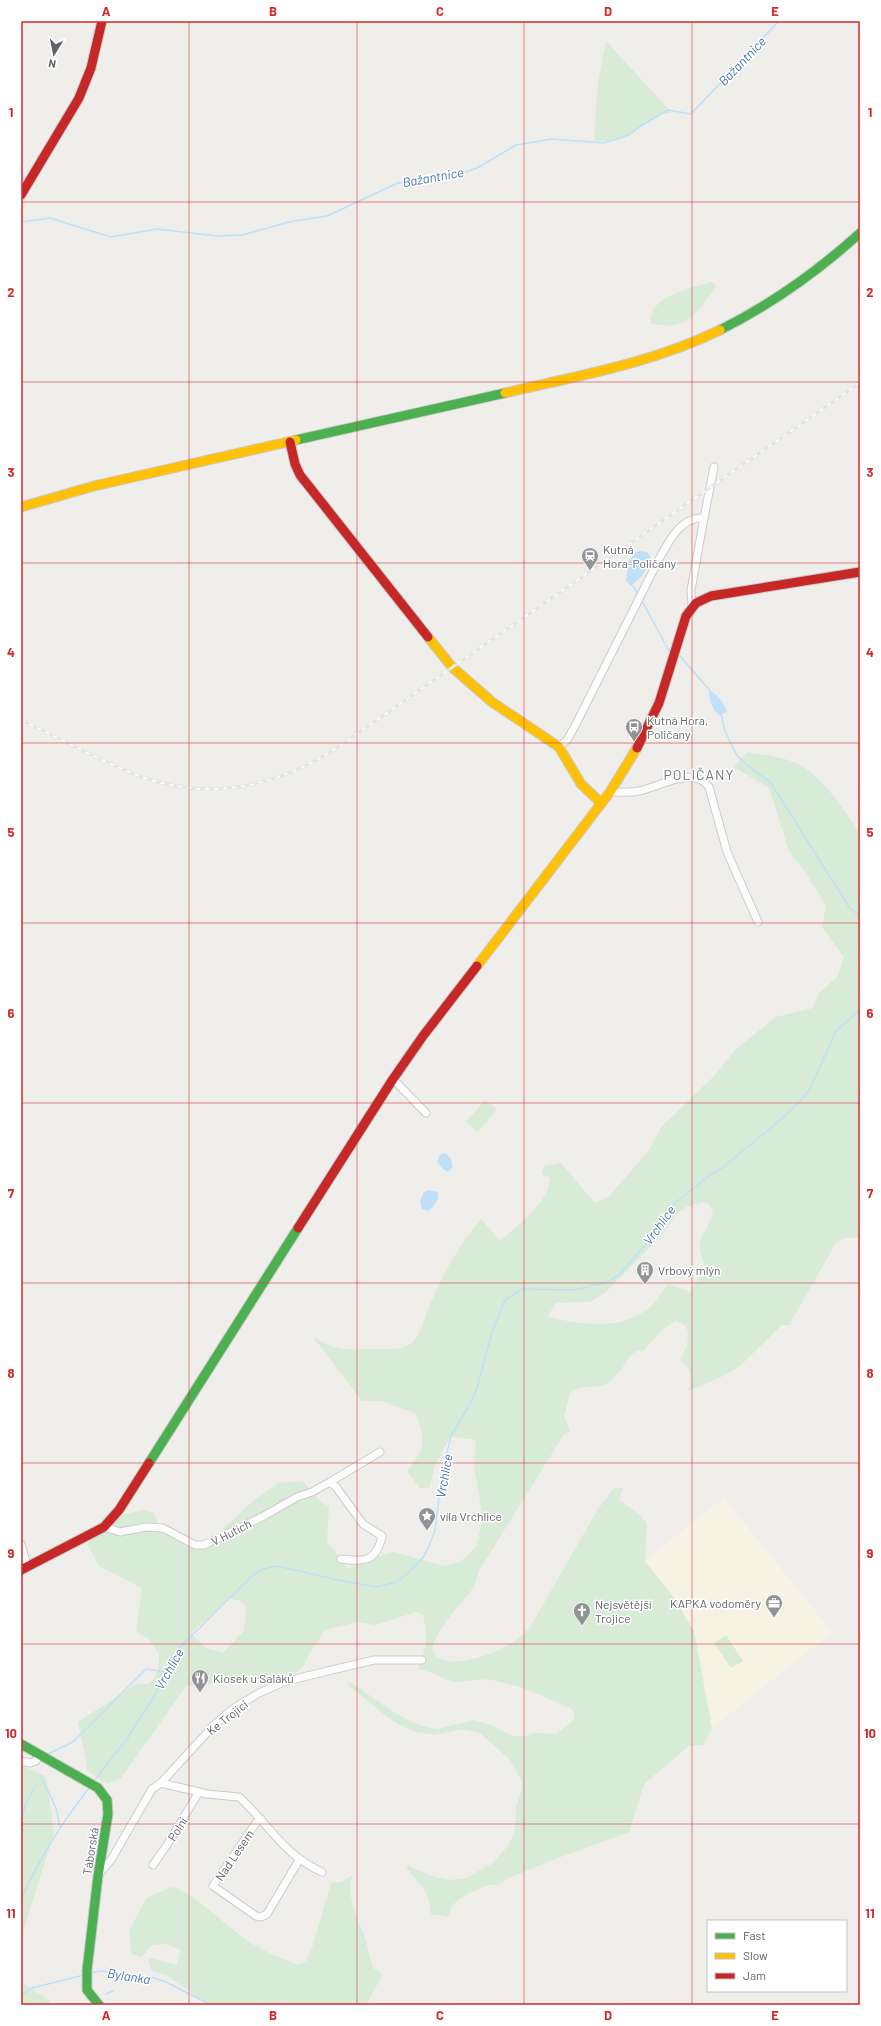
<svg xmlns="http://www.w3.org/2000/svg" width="881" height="2026" viewBox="0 0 881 2026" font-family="Barlow,sans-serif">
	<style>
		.commercial { fill: #f7f3e4 }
		.green { fill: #d8ebd6; fill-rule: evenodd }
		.water { fill: #bfe0f9 }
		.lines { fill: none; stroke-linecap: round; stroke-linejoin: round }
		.stream { stroke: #bfe0f9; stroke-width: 1.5 }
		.street-casing { stroke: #cbcccc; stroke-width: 9 }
		.fast-casing { stroke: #cacacb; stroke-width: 11 }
		.slow-casing { stroke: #cacacb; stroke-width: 11 }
		.jam-casing { stroke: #cacacb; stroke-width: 11 }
		.street { stroke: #fdfcfc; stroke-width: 7 }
		.fast { stroke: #4caf50; stroke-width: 9 }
		.slow { stroke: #ffc107; stroke-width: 9 }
		.jam { stroke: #c62828; stroke-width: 9 }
		.rail-casing { stroke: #e4e4e4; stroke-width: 3 }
		.rail { stroke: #fff; stroke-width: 1.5; stroke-dasharray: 4.5; stroke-linecap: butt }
		.grid { fill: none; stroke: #d62828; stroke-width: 1; stroke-opacity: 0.55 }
		.labels { text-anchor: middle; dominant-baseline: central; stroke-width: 3; stroke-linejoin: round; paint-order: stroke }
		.poi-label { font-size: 12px; fill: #5f6368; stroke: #fff; text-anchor: start }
		.street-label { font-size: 12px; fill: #5f6368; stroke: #fff }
		.water-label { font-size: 13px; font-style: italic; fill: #4174aa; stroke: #fff }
		.quarter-label { font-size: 14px; letter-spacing: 1px; fill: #70757a; stroke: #fff }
		.neatline { fill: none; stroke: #d62828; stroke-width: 1.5 }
		.grid-label { font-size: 13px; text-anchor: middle; font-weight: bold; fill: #d62828 }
	</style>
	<rect width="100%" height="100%" fill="#efeeea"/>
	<path class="commercial" d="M 724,1498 L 832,1632 L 712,1728 L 694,1631 L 645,1561 Z"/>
	<g class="green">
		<path d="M 606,41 L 672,113 C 650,112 637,137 616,140 C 609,142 601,141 594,141 L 598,82 Z"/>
		<path d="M 712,282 L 716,285 L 714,290 C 694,315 686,332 651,323 C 648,295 693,288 712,282 Z"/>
		<path d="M 747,752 C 763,755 781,756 796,763 C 821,774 845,811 860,834 L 860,1238 L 845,1238 L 836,1243 L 789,1325 L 782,1325 L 740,1366 L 721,1377 L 688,1391 C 694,1379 691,1368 680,1360 C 686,1349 691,1339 686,1326 L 676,1321 L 662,1330 L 643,1351 L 636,1351 L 632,1354 C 625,1363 615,1381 604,1385 C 591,1389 584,1383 570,1393 L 564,1416 L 570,1431 L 564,1434 L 479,1571 C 477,1576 476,1583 473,1588 C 465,1600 420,1644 437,1657 C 446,1663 457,1662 467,1660 C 493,1655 509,1647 529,1629 L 598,1509 L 614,1488 L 623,1488 L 619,1500 L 640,1515 L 647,1524 L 645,1561 L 675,1599 L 694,1631 L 712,1728 L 703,1745 L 689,1746 L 644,1784 L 629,1832 L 558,1858 L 507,1879 L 498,1885 C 489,1882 462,1896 455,1903 C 451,1906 450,1913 448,1917 L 431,1914 C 430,1889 417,1884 405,1865 L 435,1877 L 450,1880 L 466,1878 L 493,1863 L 508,1846 L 515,1831 L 516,1807 L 522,1788 L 521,1780 L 510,1760 L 480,1733 L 462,1729 L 435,1735 L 416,1732 L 398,1724 L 386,1716 L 347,1684 L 350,1682 L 356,1686 L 392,1711 L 412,1722 L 426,1727 L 438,1729 L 473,1720 L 491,1725 L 512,1736 L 526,1736 L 533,1733 L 557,1734 L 574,1719 L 574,1712 L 572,1709 L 524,1688 L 488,1679 L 455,1682 L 444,1679 L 436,1674 L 418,1669 C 426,1646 428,1639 423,1615 L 416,1612 L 375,1625 L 358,1622 L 325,1630 L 309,1654 L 304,1666 L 297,1672 L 272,1679 L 248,1679 L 232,1676 L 212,1684 L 186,1686 L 121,1778 L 107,1784 L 86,1770 L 86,1761 L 78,1722 L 136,1684 L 148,1684 L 155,1678 L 159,1666 L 159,1654 L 150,1640 L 136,1631 L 142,1588 L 99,1566 L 87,1544 L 123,1515 L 142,1510 L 154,1513 L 161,1532 L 177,1539 L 187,1547 L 202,1549 L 253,1501 L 278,1483 L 302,1481 L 322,1503 L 329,1506 L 327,1541 L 348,1569 L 364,1560 L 394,1552 L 445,1566 L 460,1562 L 476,1547 L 483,1518 L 474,1467 L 476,1440 L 451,1436 L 435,1465 L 429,1488 L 420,1488 L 407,1471 C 426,1446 426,1444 416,1414 L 382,1401 L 362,1401 L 314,1338 L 315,1337 C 332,1350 346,1350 366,1349 C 379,1349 397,1351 409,1345 C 418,1340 422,1326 425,1317 C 439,1281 456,1249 481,1219 L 500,1241 C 518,1224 548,1205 550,1178 L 542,1174 L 544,1166 L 561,1163 L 595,1203 L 608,1197 L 627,1176 L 649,1150 L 661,1127 L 714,1076 L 736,1049 L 776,1017 L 813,1008 L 819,993 L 837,977 L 844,957 L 822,927 L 826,905 L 801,866 L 789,851 L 769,788 L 734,767 ZM 703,1202 L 710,1205 L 713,1215 C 703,1237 693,1242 706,1267 L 690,1292 L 668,1284 C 663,1290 659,1298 653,1304 C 624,1333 583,1324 547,1317 L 556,1303 L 590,1302 L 606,1292 L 660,1237 L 678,1213 L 688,1206 ZM 229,1598 L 241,1601 L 246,1606 L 244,1631 L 223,1653 L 206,1648 L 191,1633 Z"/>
		<path d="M 485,1100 L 497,1109 L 478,1132 L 466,1122 Z"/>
		<path d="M 726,1635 L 743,1661 L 731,1668 L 714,1643 Z"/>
		<path d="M 21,1765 L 46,1777 L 54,1833 L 21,1938 L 22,1983 L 49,2000 L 49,2005 L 21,2005 Z"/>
		<path d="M 353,1875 C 345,1896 358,1918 365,1938 C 368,1948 370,1958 373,1968 L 383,1974 L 366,2005 L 208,2005 L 168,1976 L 151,1970 L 148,1959 L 152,1958 L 177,1965 L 180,1950 L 167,1944 L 151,1945 L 142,1957 L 131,1954 L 129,1931 L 146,1898 L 169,1888 L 176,1887 L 197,1900 L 232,1929 L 251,1943 L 271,1954 L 298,1965 L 306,1961 L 312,1948 L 331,1883 L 341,1882 Z"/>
	</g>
	<g class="water">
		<path d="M 641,551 L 648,553 L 651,558 L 642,576 L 631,586 L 626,581 L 629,561 L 636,552 Z"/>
		<path d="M 709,691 C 717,693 724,703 727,711 L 719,716 C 713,710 709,700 709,691 Z"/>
		<path d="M 445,1153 C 451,1157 453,1162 452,1169 L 448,1172 L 443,1169 L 437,1162 L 440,1155 Z"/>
		<path d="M 428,1190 L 438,1192 C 439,1200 435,1205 429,1211 L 422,1209 L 420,1202 L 423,1193 Z"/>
	</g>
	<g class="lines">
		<g class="stream">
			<path d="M 21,222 L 50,218 L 111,237 L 157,229 L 217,236 L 242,235 L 289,222 L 327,216 L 398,183 L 460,174 L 477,168 L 516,145 L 552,139 L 604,143 L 629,135 L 639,127 L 668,110 L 691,114 L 779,21"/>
			<path d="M 633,586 L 638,594"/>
			<path d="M 641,599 L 669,651"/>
			<path d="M 680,656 L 711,692"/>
			<path d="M 721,714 L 725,731 L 736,754 L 743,762 L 771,783 L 849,907 L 860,917"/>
			<path d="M 48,1754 L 73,1742 L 146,1669 L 166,1672"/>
			<path d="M 41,1776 L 56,1808 L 60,1827"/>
			<path d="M 94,1781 L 127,1739 L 161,1685 L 178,1649 L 253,1575 L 263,1569 L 277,1566 L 342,1581 L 376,1587 L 397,1582 L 408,1573 L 422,1559 L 428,1549 L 435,1530 L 443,1468 L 451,1436 L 471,1402 L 477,1388 L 492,1332 L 505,1300 L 522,1289 L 574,1290 L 608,1282 L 619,1275 L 647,1243 L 675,1203 L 710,1175 L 722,1168 L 777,1123 L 800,1101 L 810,1089 L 836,1031 L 860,1010"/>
			<path d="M 21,1824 L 25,1806 L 35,1786"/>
			<path d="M 21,1900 C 39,1859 62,1822 90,1787"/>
			<path d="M 91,1973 L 101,1971 L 154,1978 L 166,1982 L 211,2005"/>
			<path d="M 106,1994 L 113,1991"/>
			<path d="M 21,1995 L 32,1988 L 84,1975"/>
		</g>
		<defs>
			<g id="street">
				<path d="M 704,518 L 714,467"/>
				<path d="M 559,747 L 567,740 L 575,726 L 658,561 C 668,543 680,516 704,518 L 691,590 L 692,606"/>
				<path d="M 610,792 C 620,792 630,793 639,791 C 659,787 694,765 709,787 L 727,852 L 758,922"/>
				<path d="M 393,1079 L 426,1113"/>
				<path d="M 330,1482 L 380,1452"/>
				<path d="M 104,1527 L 120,1532 L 146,1527 L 163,1528 L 195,1545 L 204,1545 L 262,1517 L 297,1497 L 312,1492 L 330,1482 L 336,1487 L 363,1524 L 382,1536 C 377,1562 363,1562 341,1559"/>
				<path d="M 21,1544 L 27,1566"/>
				<path d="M 21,1761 L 30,1763 L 36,1761 L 39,1755"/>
				<path d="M 161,1783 L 207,1794 L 239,1797 C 269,1824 282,1854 322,1872"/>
				<path d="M 261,1819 L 256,1823 L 213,1886 L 256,1916 L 261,1917 L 267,1914 L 299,1860"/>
				<path d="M 153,1865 L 167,1845 L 199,1792"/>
				<path d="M 99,1874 L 111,1860 L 152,1789 L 161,1783 L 214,1725 L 234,1708 L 259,1693 L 284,1682 L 307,1676 L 374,1660 L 422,1660"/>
			</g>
			<g id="fast">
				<path d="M 720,330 C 772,304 817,272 860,233"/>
				<path d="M 296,440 L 505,393"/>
				<path d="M 149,1463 L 298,1228"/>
				<path d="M 21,1744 L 98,1788 L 107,1800 L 108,1814 L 98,1876 L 87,1970 L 87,1990 L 99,2005"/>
			</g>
			<g id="slow">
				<path d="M 505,393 C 577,376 653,363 720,330"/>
				<path d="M 21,507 L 94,486 L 296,440"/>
				<path d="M 428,637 L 452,667 L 492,702 L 559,747 L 581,784 L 601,803"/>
				<path d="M 477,966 L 610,792 L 637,748"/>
			</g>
			<g id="jam">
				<path d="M 21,195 L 79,98 L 91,68 L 102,21"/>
				<path d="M 290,442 L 295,464 L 300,475 L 428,637"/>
				<path d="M 637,748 L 659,703 L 686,616 L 696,603 L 711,596 L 860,572"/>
				<path d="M 298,1228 L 393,1079 L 423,1036 L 477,966"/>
				<path d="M 21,1570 L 104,1527 L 119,1510 L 149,1463"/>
			</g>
		</defs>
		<use href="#street" class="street-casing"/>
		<use href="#fast" class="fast-casing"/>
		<use href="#slow" class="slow-casing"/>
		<use href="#jam" class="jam-casing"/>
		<use href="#street" class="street"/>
		<use href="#fast" class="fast"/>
		<use href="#slow" class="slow"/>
		<use href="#jam" class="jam"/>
		<defs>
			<path id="rail" d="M 21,720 C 60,738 98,760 139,776 C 209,802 278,787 338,747 L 860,383"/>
		</defs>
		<use href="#rail" class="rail-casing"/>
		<use href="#rail" class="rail"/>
	</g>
	<path class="grid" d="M 189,21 L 189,2005M 357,21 L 357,2005M 524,21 L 524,2005M 692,21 L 692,2005M 21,202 L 860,202M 21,382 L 860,382M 21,563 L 860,563M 21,743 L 860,743M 21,923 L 860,923M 21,1103 L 860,1103M 21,1283 L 860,1283M 21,1463 L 860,1463M 21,1644 L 860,1644M 21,1824 L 860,1824"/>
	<defs>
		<symbol id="station-pin" viewBox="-11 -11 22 30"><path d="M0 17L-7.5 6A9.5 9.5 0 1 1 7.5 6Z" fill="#919496" stroke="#fff"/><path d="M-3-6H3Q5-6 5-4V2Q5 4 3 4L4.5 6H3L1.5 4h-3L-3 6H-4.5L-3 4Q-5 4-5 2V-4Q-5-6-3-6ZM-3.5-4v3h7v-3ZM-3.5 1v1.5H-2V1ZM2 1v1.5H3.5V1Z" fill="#fff"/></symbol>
		<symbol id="bus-pin" viewBox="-11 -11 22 30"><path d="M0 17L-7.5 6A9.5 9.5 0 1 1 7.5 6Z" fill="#919496" stroke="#fff"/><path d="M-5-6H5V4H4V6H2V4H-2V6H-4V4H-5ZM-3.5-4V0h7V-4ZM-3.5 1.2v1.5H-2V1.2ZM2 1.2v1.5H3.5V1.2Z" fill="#fff"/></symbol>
		<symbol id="building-pin" viewBox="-11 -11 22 30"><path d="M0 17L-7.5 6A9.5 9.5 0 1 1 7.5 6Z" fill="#919496" stroke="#fff"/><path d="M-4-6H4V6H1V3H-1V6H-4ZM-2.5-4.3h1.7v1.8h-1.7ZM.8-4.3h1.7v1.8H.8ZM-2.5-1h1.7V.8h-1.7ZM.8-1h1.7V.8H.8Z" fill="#fff"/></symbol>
		<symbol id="sight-pin" viewBox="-11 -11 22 30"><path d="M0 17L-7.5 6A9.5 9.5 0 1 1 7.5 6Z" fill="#919496" stroke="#fff"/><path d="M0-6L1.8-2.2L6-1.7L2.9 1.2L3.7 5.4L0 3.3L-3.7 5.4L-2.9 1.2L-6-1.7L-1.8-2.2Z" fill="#fff"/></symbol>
		<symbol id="office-pin" viewBox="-11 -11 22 30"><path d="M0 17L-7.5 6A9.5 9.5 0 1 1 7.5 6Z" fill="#919496" stroke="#fff"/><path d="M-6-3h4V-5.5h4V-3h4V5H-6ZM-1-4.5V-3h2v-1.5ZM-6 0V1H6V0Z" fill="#fff"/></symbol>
		<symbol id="church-pin" viewBox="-11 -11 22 30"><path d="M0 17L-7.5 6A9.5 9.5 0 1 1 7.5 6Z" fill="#919496" stroke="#fff"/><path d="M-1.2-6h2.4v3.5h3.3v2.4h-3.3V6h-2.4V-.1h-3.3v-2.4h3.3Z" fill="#fff"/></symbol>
		<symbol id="restaurant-pin" viewBox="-11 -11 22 30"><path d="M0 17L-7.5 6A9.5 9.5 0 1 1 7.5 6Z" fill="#919496" stroke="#fff"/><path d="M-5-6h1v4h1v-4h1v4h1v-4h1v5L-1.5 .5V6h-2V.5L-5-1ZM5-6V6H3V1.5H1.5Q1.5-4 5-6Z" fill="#fff"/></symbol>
	</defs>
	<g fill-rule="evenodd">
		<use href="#station-pin" x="580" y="546" width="20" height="27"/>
		<use href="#bus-pin" x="624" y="717" width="20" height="27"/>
		<use href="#building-pin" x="635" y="1260" width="20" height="27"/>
		<use href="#sight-pin" x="417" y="1506" width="20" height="27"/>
		<use href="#office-pin" x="764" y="1593" width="20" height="27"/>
		<use href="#church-pin" x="572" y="1601" width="20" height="27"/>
		<use href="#restaurant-pin" x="190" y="1668" width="20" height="27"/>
	</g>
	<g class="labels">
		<g class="poi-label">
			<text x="603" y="549">Kutná<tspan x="603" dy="14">Hora-Poličany</tspan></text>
			<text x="647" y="720">Kutná Hora,<tspan x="647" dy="14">Poličany</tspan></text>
			<text x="658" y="1270">Vrbový mlýn</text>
			<text x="440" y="1516">víla Vrchlice</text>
			<text x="761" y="1603" text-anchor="end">KAPKA vodoměry</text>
			<text x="595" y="1604">Nejsvětější<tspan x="595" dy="14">Trojice</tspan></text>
			<text x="213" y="1678">Kiosek u Saláků</text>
		</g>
		<g class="street-label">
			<text transform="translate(231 1532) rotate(-27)">V Hutích</text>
			<text transform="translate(227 1717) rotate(-38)">Ke Trojici</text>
			<text transform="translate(177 1829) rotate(-58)">Polní</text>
			<text transform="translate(90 1851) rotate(-81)">Táborská</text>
			<text transform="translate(234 1855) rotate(-56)">Nad Lesem</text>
		</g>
		<g class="water-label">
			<text transform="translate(742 61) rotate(-46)">Bažantnice</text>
			<text transform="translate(433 177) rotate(-10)">Bažantnice</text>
			<text transform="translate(659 1225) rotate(-54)">Vrchlice</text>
			<text transform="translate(444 1476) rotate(-80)">Vrchlice</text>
			<text transform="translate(169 1669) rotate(-61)">Vrchlice</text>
			<text transform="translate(129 1976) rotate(9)">Bylanka</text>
		</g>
		<g class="quarter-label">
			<text x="699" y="774">POLIČANY</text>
		</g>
	</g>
	<rect width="881" height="2026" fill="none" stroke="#ffffff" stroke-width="44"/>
	<rect x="707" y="1920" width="140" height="72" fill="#ffffff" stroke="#bfc1c3"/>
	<rect x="715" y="1933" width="20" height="6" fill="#4caf50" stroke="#bfc1c3"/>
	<text x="743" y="1940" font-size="12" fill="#5f6368">Fast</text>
	<rect x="715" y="1953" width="20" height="6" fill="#ffc107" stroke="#bfc1c3"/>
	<text x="743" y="1960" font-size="12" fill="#5f6368">Slow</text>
	<rect x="715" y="1973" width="20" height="6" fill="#c62828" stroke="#bfc1c3"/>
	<text x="743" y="1980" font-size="12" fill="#5f6368">Jam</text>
	<g transform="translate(54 54) rotate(190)" stroke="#ffffff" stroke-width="3" paint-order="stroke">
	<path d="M0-3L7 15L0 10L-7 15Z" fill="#5f6368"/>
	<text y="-6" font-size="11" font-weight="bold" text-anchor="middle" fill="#5f6368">N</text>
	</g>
	<rect x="22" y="22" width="837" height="1982" class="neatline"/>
	<g class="grid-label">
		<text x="106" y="16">A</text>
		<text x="273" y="16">B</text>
		<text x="440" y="16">C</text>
		<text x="608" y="16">D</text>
		<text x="775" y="16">E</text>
		<text x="11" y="117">1</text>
		<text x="870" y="117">1</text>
		<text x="11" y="297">2</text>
		<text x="870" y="297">2</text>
		<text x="11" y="477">3</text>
		<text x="870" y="477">3</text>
		<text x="11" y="657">4</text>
		<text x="870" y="657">4</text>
		<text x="11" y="837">5</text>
		<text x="870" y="837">5</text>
		<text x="11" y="1018">6</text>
		<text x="870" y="1018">6</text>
		<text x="11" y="1198">7</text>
		<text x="870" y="1198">7</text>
		<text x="11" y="1378">8</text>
		<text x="870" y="1378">8</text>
		<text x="11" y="1558">9</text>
		<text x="870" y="1558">9</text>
		<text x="11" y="1738">10</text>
		<text x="870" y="1738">10</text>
		<text x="11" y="1918">11</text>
		<text x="870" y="1918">11</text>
		<text x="106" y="2020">A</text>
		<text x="273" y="2020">B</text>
		<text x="440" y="2020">C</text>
		<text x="608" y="2020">D</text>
		<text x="775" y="2020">E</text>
	</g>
</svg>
